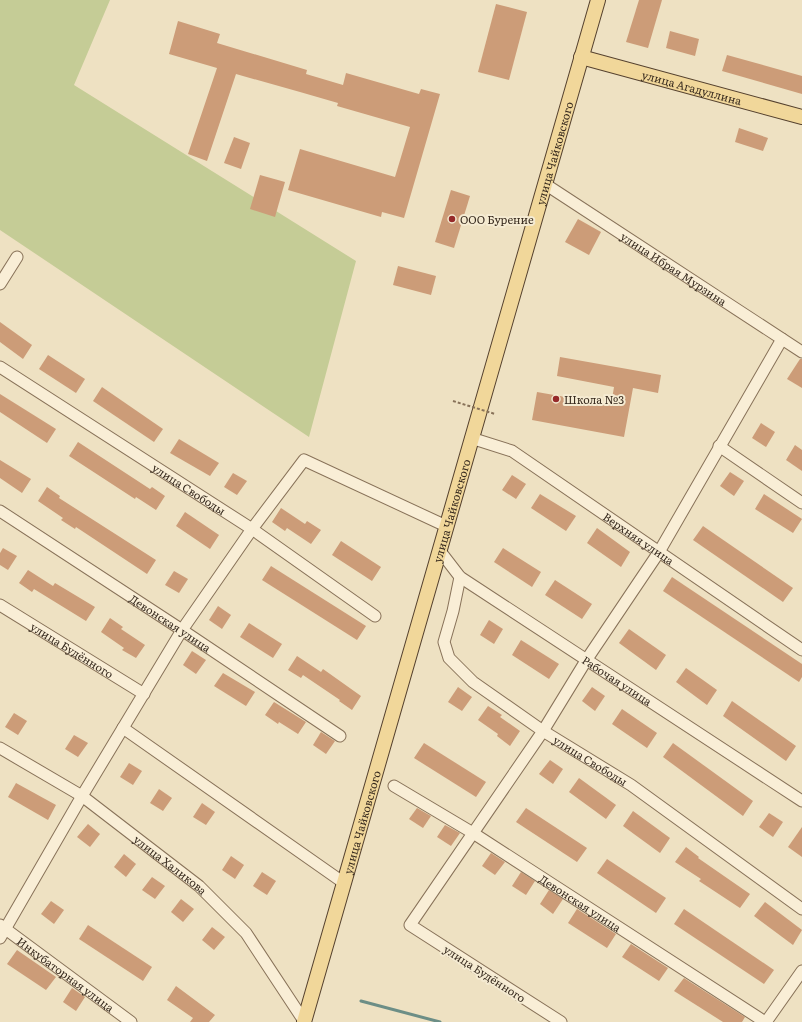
<svg xmlns="http://www.w3.org/2000/svg" width="802" height="1022" viewBox="0 0 802 1022" font-family="Literata,serif">
	<style>
		.green { fill: #c5cc96 }
		.lines { fill: none; stroke-linecap: round; stroke-linejoin: round }
		.stream { stroke: #6c8e86; stroke-width: 3 }
		.building { fill: #cc9c78 }
		.minor-casing { stroke: #887259; stroke-width: 13 }
		.major-casing { stroke: #55412e; stroke-width: 16 }
		.minor { stroke: #f9eed6; stroke-width: 11 }
		.major { stroke: #f1d79a; stroke-width: 14 }
		.path-bridge { stroke: #887259; stroke-width: 2; stroke-dasharray: 3 2; stroke-linecap: butt }
		.poi-dot { fill: #962a2a; stroke: #f5ebd2; stroke-width: 1.5 }
		.labels { text-anchor: middle; dominant-baseline: central; stroke-width: 4; stroke-linejoin: round; paint-order: stroke }
		.street-label { font-size: 11px; fill: #372a1e; stroke: #f5ebd2 }
		.poi-label { font-size: 11px; fill: #372a1e; stroke: #f5ebd2; text-anchor: start }
	</style>
	<rect width="100%" height="100%" fill="#eee1c2"/>
	<path class="green" d="M 0,0 L 110,0 L 74,85 L 356,261 L 309,437 L 0,230 Z"/>
	<g class="lines">
		<path class="stream" d="M 361,1001 L 440,1022"/>
	</g>
	<g class="building">
		<path d="M 639,0 L 662,0 L 648,48 L 626,42 Z"/>
		<path d="M 496,4 L 527,12 L 509,80 L 478,72 Z"/>
		<path d="M 178,21 L 220,34 L 217,43 L 307,70 L 306,74 L 343,85 L 346,73 L 419,94 L 421,89 L 440,94 L 404,218 L 382,212 L 381,217 L 288,190 L 300,149 L 395,177 L 410,127 L 337,106 L 338,103 L 300,92 L 236,74 L 207,161 L 188,154 L 217,68 L 169,54 Z"/>
		<path d="M 670,31 L 699,39 L 695,56 L 666,48 Z"/>
		<path d="M 727,55 L 802,76 L 802,94 L 722,71 Z"/>
		<path d="M 739,128 L 768,138 L 763,151 L 735,142 Z"/>
		<path d="M 234,137 L 250,143 L 241,169 L 224,163 Z"/>
		<path d="M 260,175 L 285,182 L 275,217 L 250,209 Z"/>
		<path d="M 451,190 L 470,196 L 454,248 L 435,242 Z"/>
		<path d="M 578,219 L 601,232 L 589,255 L 565,242 Z"/>
		<path d="M 398,266 L 436,276 L 431,295 L 393,285 Z"/>
		<path d="M 0,322 L 32,345 L 23,359 L 0,342 Z"/>
		<path d="M 48,355 L 85,379 L 76,393 L 39,369 Z"/>
		<path d="M 560,357 L 661,375 L 658,393 L 633,388 L 624,437 L 532,420 L 537,392 L 611,405 L 614,387 L 557,376 Z"/>
		<path d="M 800,359 L 802,359 L 802,388 L 787,379 Z"/>
		<path d="M 102,387 L 163,429 L 154,442 L 93,401 Z"/>
		<path d="M 0,394 L 56,429 L 47,443 L 0,412 Z"/>
		<path d="M 761,423 L 775,432 L 766,447 L 752,438 Z"/>
		<path d="M 179,439 L 219,463 L 210,476 L 170,453 Z"/>
		<path d="M 78,442 L 150,489 L 152,487 L 165,496 L 156,510 L 136,497 L 135,499 L 69,456 Z"/>
		<path d="M 795,445 L 802,450 L 802,471 L 786,460 Z"/>
		<path d="M 0,460 L 31,479 L 22,493 L 0,478 Z"/>
		<path d="M 730,472 L 744,481 L 734,496 L 720,486 Z"/>
		<path d="M 233,473 L 247,481 L 237,495 L 224,487 Z"/>
		<path d="M 512,475 L 526,484 L 516,499 L 502,490 Z"/>
		<path d="M 47,487 L 60,496 L 59,498 L 156,560 L 147,574 L 76,527 L 75,529 L 61,520 L 63,518 L 38,501 Z"/>
		<path d="M 540,494 L 576,516 L 566,531 L 531,508 Z"/>
		<path d="M 764,494 L 802,519 L 793,533 L 755,509 Z"/>
		<path d="M 281,508 L 305,524 L 307,521 L 321,530 L 311,544 L 287,528 L 285,531 L 272,522 Z"/>
		<path d="M 185,512 L 219,535 L 210,549 L 176,526 Z"/>
		<path d="M 703,526 L 793,588 L 783,602 L 693,540 Z"/>
		<path d="M 597,528 L 630,552 L 621,567 L 587,543 Z"/>
		<path d="M 341,541 L 381,567 L 372,581 L 332,555 Z"/>
		<path d="M 3,548 L 17,556 L 8,570 L 0,565 L 0,553 Z"/>
		<path d="M 503,548 L 541,572 L 532,587 L 494,562 Z"/>
		<path d="M 271,566 L 366,626 L 357,640 L 262,580 Z"/>
		<path d="M 28,570 L 53,586 L 55,583 L 95,607 L 86,621 L 34,589 L 32,592 L 19,583 Z"/>
		<path d="M 174,571 L 188,579 L 179,593 L 165,585 Z"/>
		<path d="M 672,577 L 802,664 L 802,677 L 799,682 L 663,591 Z"/>
		<path d="M 555,580 L 592,604 L 582,619 L 545,595 Z"/>
		<path d="M 218,606 L 231,615 L 222,629 L 209,620 Z"/>
		<path d="M 110,618 L 123,627 L 121,629 L 145,645 L 136,658 L 122,650 L 124,648 L 101,632 Z"/>
		<path d="M 489,620 L 503,629 L 494,644 L 480,635 Z"/>
		<path d="M 249,623 L 282,644 L 273,658 L 240,637 Z"/>
		<path d="M 629,629 L 666,655 L 656,670 L 619,643 Z"/>
		<path d="M 521,640 L 559,664 L 549,679 L 512,655 Z"/>
		<path d="M 192,651 L 206,660 L 196,674 L 183,665 Z"/>
		<path d="M 297,656 L 321,672 L 323,669 L 361,696 L 352,710 L 339,701 L 340,700 L 303,675 L 301,678 L 288,670 Z"/>
		<path d="M 686,668 L 717,690 L 707,705 L 676,682 Z"/>
		<path d="M 223,673 L 255,692 L 246,706 L 214,686 Z"/>
		<path d="M 458,687 L 472,697 L 462,711 L 448,702 Z"/>
		<path d="M 592,687 L 605,696 L 595,711 L 582,701 Z"/>
		<path d="M 732,701 L 796,746 L 786,761 L 723,716 Z"/>
		<path d="M 274,702 L 306,722 L 298,734 L 279,722 L 278,724 L 265,715 Z"/>
		<path d="M 488,706 L 502,715 L 500,717 L 520,731 L 510,746 L 497,736 L 498,734 L 478,720 Z"/>
		<path d="M 622,709 L 657,733 L 647,748 L 612,724 Z"/>
		<path d="M 14,713 L 27,721 L 18,735 L 5,727 Z"/>
		<path d="M 321,732 L 335,741 L 326,754 L 313,745 Z"/>
		<path d="M 74,735 L 88,743 L 78,757 L 65,749 Z"/>
		<path d="M 424,743 L 486,782 L 476,797 L 414,758 Z"/>
		<path d="M 673,743 L 753,801 L 743,816 L 663,757 Z"/>
		<path d="M 550,760 L 563,769 L 553,784 L 539,774 Z"/>
		<path d="M 129,763 L 142,771 L 133,785 L 120,777 Z"/>
		<path d="M 579,778 L 616,805 L 606,819 L 569,792 Z"/>
		<path d="M 16,783 L 56,805 L 48,820 L 8,797 Z"/>
		<path d="M 159,789 L 172,798 L 163,811 L 150,803 Z"/>
		<path d="M 202,803 L 215,812 L 206,825 L 193,817 Z"/>
		<path d="M 417,808 L 431,816 L 423,828 L 409,819 Z"/>
		<path d="M 526,808 L 587,848 L 577,862 L 516,822 Z"/>
		<path d="M 633,811 L 670,838 L 660,853 L 623,826 Z"/>
		<path d="M 769,813 L 783,822 L 773,837 L 759,827 Z"/>
		<path d="M 88,824 L 100,834 L 90,847 L 77,837 Z"/>
		<path d="M 445,825 L 460,833 L 451,846 L 437,837 Z"/>
		<path d="M 802,827 L 802,857 L 788,847 Z"/>
		<path d="M 686,847 L 699,857 L 698,858 L 750,894 L 740,908 L 699,881 L 701,879 L 675,862 Z"/>
		<path d="M 491,853 L 505,862 L 495,875 L 482,866 Z"/>
		<path d="M 124,854 L 136,864 L 126,877 L 114,867 Z"/>
		<path d="M 231,856 L 244,865 L 235,879 L 222,870 Z"/>
		<path d="M 607,859 L 666,898 L 656,913 L 597,873 Z"/>
		<path d="M 262,872 L 276,881 L 267,895 L 253,886 Z"/>
		<path d="M 521,872 L 535,881 L 526,895 L 512,886 Z"/>
		<path d="M 152,877 L 165,886 L 155,899 L 142,890 Z"/>
		<path d="M 549,890 L 563,899 L 553,914 L 540,904 Z"/>
		<path d="M 181,899 L 194,909 L 183,922 L 171,912 Z"/>
		<path d="M 51,901 L 64,910 L 54,924 L 41,914 Z"/>
		<path d="M 765,902 L 802,930 L 793,945 L 754,916 Z"/>
		<path d="M 577,909 L 616,934 L 607,948 L 568,923 Z"/>
		<path d="M 684,909 L 774,970 L 764,984 L 674,924 Z"/>
		<path d="M 88,925 L 152,967 L 143,981 L 79,939 Z"/>
		<path d="M 212,927 L 225,937 L 214,950 L 202,940 Z"/>
		<path d="M 631,944 L 668,968 L 659,981 L 622,957 Z"/>
		<path d="M 17,950 L 56,977 L 46,990 L 7,964 Z"/>
		<path d="M 684,978 L 745,1017 L 742,1022 L 723,1022 L 674,991 Z"/>
		<path d="M 176,986 L 215,1015 L 209,1022 L 190,1022 L 193,1018 L 167,1000 Z"/>
		<path d="M 72,988 L 85,997 L 76,1011 L 63,1002 Z"/>
	</g>
	<g class="lines">
		<defs>
			<g id="minor">
				<path id="s1" d="M 545,184 L 802,352"/>
				<path d="M 0,284 L 17,257"/>
				<path id="s2" d="M 0,367 L 252,529 L 375,616"/>
				<path id="s3" d="M 471,438 L 512,451 L 802,650"/>
				<path d="M 719,446 L 802,503"/>
				<path id="s4" d="M 0,511 L 182,630 L 340,736"/>
				<path id="s5" d="M 440,551 L 460,577 L 802,801"/>
				<path id="s6" d="M 460,577 L 453,611 L 444,642 L 449,658 L 473,682 L 543,731 L 631,785 L 802,909"/>
				<path id="s7" d="M 0,605 L 144,694"/>
				<path d="M 123,728 L 344,883"/>
				<path id="s8" d="M 0,748 L 82,796 L 199,886 L 246,933 L 304,1021"/>
				<path id="s9" d="M 394,786 L 473,833 L 765,1022"/>
				<path id="s10" d="M 0,925 L 131,1022"/>
				<path d="M 0,938 L 82,796 L 182,630 L 252,529 L 304,460 L 446,526"/>
				<path d="M 561,1022 L 410,925 L 543,731 L 587,659 L 659,552 L 782,339"/>
				<path d="M 766,1022 L 802,971"/>
			</g>
			<g id="major">
				<path id="s11" d="M 581,57 L 802,117"/>
				<path id="s12" d="M 304,1022 L 598,0"/>
			</g>
		</defs>
		<use href="#minor" class="minor-casing"/>
		<use href="#major" class="major-casing"/>
		<use href="#minor" class="minor"/>
		<use href="#major" class="major"/>
		<path class="path-bridge" d="M 453,401 L 495,414"/>
	</g>
	<g class="poi-dot">
		<circle cx="452" cy="219" r="4"/>
		<circle cx="556" cy="399" r="4"/>
	</g>
	<g class="labels">
		<g class="street-label">
			<text stroke="none"><textPath href="#s11" startOffset="115">улица Агадуллина</textPath></text>
			<text stroke="none"><textPath href="#s12" startOffset="904">улица Чайковского</textPath></text>
			<text stroke="none"><textPath href="#s1" startOffset="154">улица Ибрая Мурзина</textPath></text>
			<text stroke="none"><textPath href="#s2" startOffset="225">улица Свободы</textPath></text>
			<text stroke="none"><textPath href="#s12" startOffset="532">улица Чайковского</textPath></text>
			<text stroke="none"><textPath href="#s3" startOffset="197">Верхняя улица</textPath></text>
			<text stroke="none"><textPath href="#s4" startOffset="204">Девонская улица</textPath></text>
			<text stroke="none"><textPath href="#s7" startOffset="85">улица Будённого</textPath></text>
			<text stroke="none"><textPath href="#s5" startOffset="221">Рабочая улица</textPath></text>
			<text stroke="none"><textPath href="#s6" startOffset="259">улица Свободы</textPath></text>
			<text stroke="none"><textPath href="#s12" startOffset="208">улица Чайковского</textPath></text>
			<text stroke="none"><textPath href="#s8" startOffset="207">улица Халикова</textPath></text>
			<text stroke="none"><textPath href="#s9" startOffset="220">Девонская улица</textPath></text>
			<text stroke="none"><textPath href="#s10" startOffset="82">Инкубаторная улица</textPath></text>
			<text transform="translate(485 973) rotate(33)">улица Будённого</text>
		</g>
		<g class="poi-label">
			<text x="460" y="219">ООО Бурение</text>
			<text x="564" y="399">Школа №3</text>
		</g>
	</g>
</svg>
